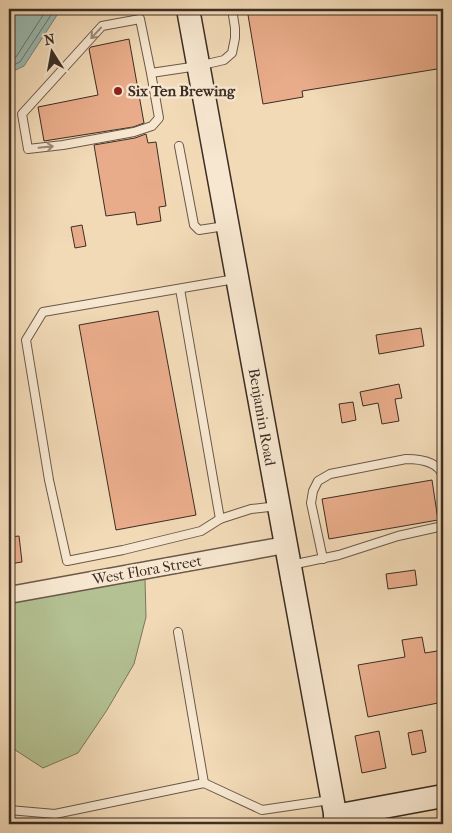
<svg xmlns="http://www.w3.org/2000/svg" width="452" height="833" viewBox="0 0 452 833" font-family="'IM FELL French Canon',serif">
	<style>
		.green { fill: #b4c193; stroke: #78775c }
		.water { fill: #9bbab2; stroke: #758279 }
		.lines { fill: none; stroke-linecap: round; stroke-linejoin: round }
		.shore { stroke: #6c746b; stroke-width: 1 }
		.building { fill: #e9ac8a; stroke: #3c2d24 }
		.lane-casing { stroke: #6a5849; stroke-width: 10 }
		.street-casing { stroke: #6a5849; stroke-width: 19 }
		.secondary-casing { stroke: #3c2d24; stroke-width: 25 }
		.lane { stroke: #f7e7d0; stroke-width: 8 }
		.street { stroke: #f7e7d0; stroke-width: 16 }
		.secondary { stroke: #f7e7d0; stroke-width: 22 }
		.oneway { stroke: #9a8a7a }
		.poi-dot { fill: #8f2418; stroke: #f7e7d0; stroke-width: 2 }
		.labels { text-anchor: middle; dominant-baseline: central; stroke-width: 5; stroke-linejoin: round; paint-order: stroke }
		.poi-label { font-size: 15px; font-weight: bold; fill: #3c2d24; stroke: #f7e7d0; text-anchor: start }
		.street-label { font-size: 15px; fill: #3c2d24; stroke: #f7e7d0 }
	</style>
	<rect width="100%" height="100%" fill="#f2dab7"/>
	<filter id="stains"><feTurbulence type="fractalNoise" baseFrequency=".004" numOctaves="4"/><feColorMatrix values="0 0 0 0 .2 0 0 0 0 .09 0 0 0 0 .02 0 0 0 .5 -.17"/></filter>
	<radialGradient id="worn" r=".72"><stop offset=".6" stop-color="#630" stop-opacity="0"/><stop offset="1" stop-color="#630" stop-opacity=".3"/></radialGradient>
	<path class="green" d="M 145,579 L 146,617 L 134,664 L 107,710 L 78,753 L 43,768 L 9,746 L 9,603 Z"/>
	<path class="water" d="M 15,9 L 61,9 L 24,66 L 9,73 L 9,18 Z"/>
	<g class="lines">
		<g class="shore">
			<path d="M 9,61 L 16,57 L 47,9"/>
			<path d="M 9,67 L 20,62 L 55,9"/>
		</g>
	</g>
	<g class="building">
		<path d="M 247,9 L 443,9 L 443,68 L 302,91 L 303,97 L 263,104 Z"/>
		<path d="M 129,39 L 144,123 L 133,127 L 44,141 L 38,107 L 98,95 L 89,49 L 91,47 Z"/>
		<path d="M 146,134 L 148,143 L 156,142 L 166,206 L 159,207 L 161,221 L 137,225 L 135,212 L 106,216 L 94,145 L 135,138 Z"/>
		<path d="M 82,225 L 86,246 L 75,248 L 71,227 Z"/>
		<path d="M 158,311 L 196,515 L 116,530 L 79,325 Z"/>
		<path d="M 421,328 L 424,346 L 379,354 L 376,335 Z"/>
		<path d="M 399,384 L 402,398 L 395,399 L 399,421 L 382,424 L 378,403 L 363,406 L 360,392 Z"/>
		<path d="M 353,402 L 356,420 L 342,423 L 339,404 Z"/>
		<path d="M 432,480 L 438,520 L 329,539 L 322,499 Z"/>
		<path d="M 19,536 L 22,562 L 9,564 L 9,537 Z"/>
		<path d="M 415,570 L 417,585 L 388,589 L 386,574 Z"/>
		<path d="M 422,637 L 425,653 L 443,650 L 443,702 L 368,717 L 358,665 L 405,657 L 402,640 Z"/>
		<path d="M 422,730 L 426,752 L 412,755 L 408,733 Z"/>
		<path d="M 379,731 L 386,768 L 362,773 L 355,736 Z"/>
	</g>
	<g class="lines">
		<defs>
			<g id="lane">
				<path d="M 151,73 L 159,118 L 152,126 L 134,132 L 63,145 L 28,149 L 22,114 L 102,26 L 140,19 L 151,73 L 198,66 L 224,60 L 232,53 L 235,38 L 235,28 L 232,9"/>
				<path d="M 179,146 L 194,225 L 199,230 L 225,226"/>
				<path d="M 235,279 L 43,312 L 26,340 L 49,480 L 67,561 L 123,550 L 201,531 L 220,519 L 251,509 L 278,506"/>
				<path d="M 180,289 L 220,519"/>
				<path d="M 323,559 L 311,503 L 313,491 L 318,481 L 330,474 L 406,459 C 420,459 438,461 443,476"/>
				<path d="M 291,565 L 339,555 L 398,536 L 443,526"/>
				<path d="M 178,632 L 204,783"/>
				<path d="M 9,810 L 55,814 L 204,783 L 262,810 L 330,800"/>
			</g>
			<path id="street" d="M 9,595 L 285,545"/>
			<g id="secondary">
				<path d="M 188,9 L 337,824"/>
				<path d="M 335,816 L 443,796"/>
			</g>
		</defs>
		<use href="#lane" class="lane-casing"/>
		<use href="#street" class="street-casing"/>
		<use href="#secondary" class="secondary-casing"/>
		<use href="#lane" class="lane"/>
		<use href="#street" class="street"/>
		<use href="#secondary" class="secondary"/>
	</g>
	<defs><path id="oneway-shaft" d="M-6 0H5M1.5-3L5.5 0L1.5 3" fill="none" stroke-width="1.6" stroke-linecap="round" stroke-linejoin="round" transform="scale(1.25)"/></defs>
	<g class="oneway">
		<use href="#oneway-shaft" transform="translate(96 33) rotate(133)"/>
		<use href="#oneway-shaft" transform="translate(46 147) rotate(-6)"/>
	</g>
	<circle class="poi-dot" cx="118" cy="91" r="5"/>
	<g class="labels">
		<g class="poi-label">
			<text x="128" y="91">Six Ten Brewing</text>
		</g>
		<g class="street-label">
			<text transform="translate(262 417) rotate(80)">Benjamin Road</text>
			<text transform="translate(147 570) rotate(-10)">West Flora Street</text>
		</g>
	</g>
	<rect width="452" height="833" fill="none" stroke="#f2dab7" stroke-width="30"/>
	<rect x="10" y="10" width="432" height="813" fill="none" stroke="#3c2d24" stroke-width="2.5"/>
	<rect x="15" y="15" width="422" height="803" fill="none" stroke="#3c2d24"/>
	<g transform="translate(52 52) rotate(349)" stroke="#f7e7d0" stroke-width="4" paint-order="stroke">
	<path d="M0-4L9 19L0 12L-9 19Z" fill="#3c2d24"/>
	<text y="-8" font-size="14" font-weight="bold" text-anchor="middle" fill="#3c2d24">N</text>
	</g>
	<rect width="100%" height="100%" filter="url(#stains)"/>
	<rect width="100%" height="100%" fill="url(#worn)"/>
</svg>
